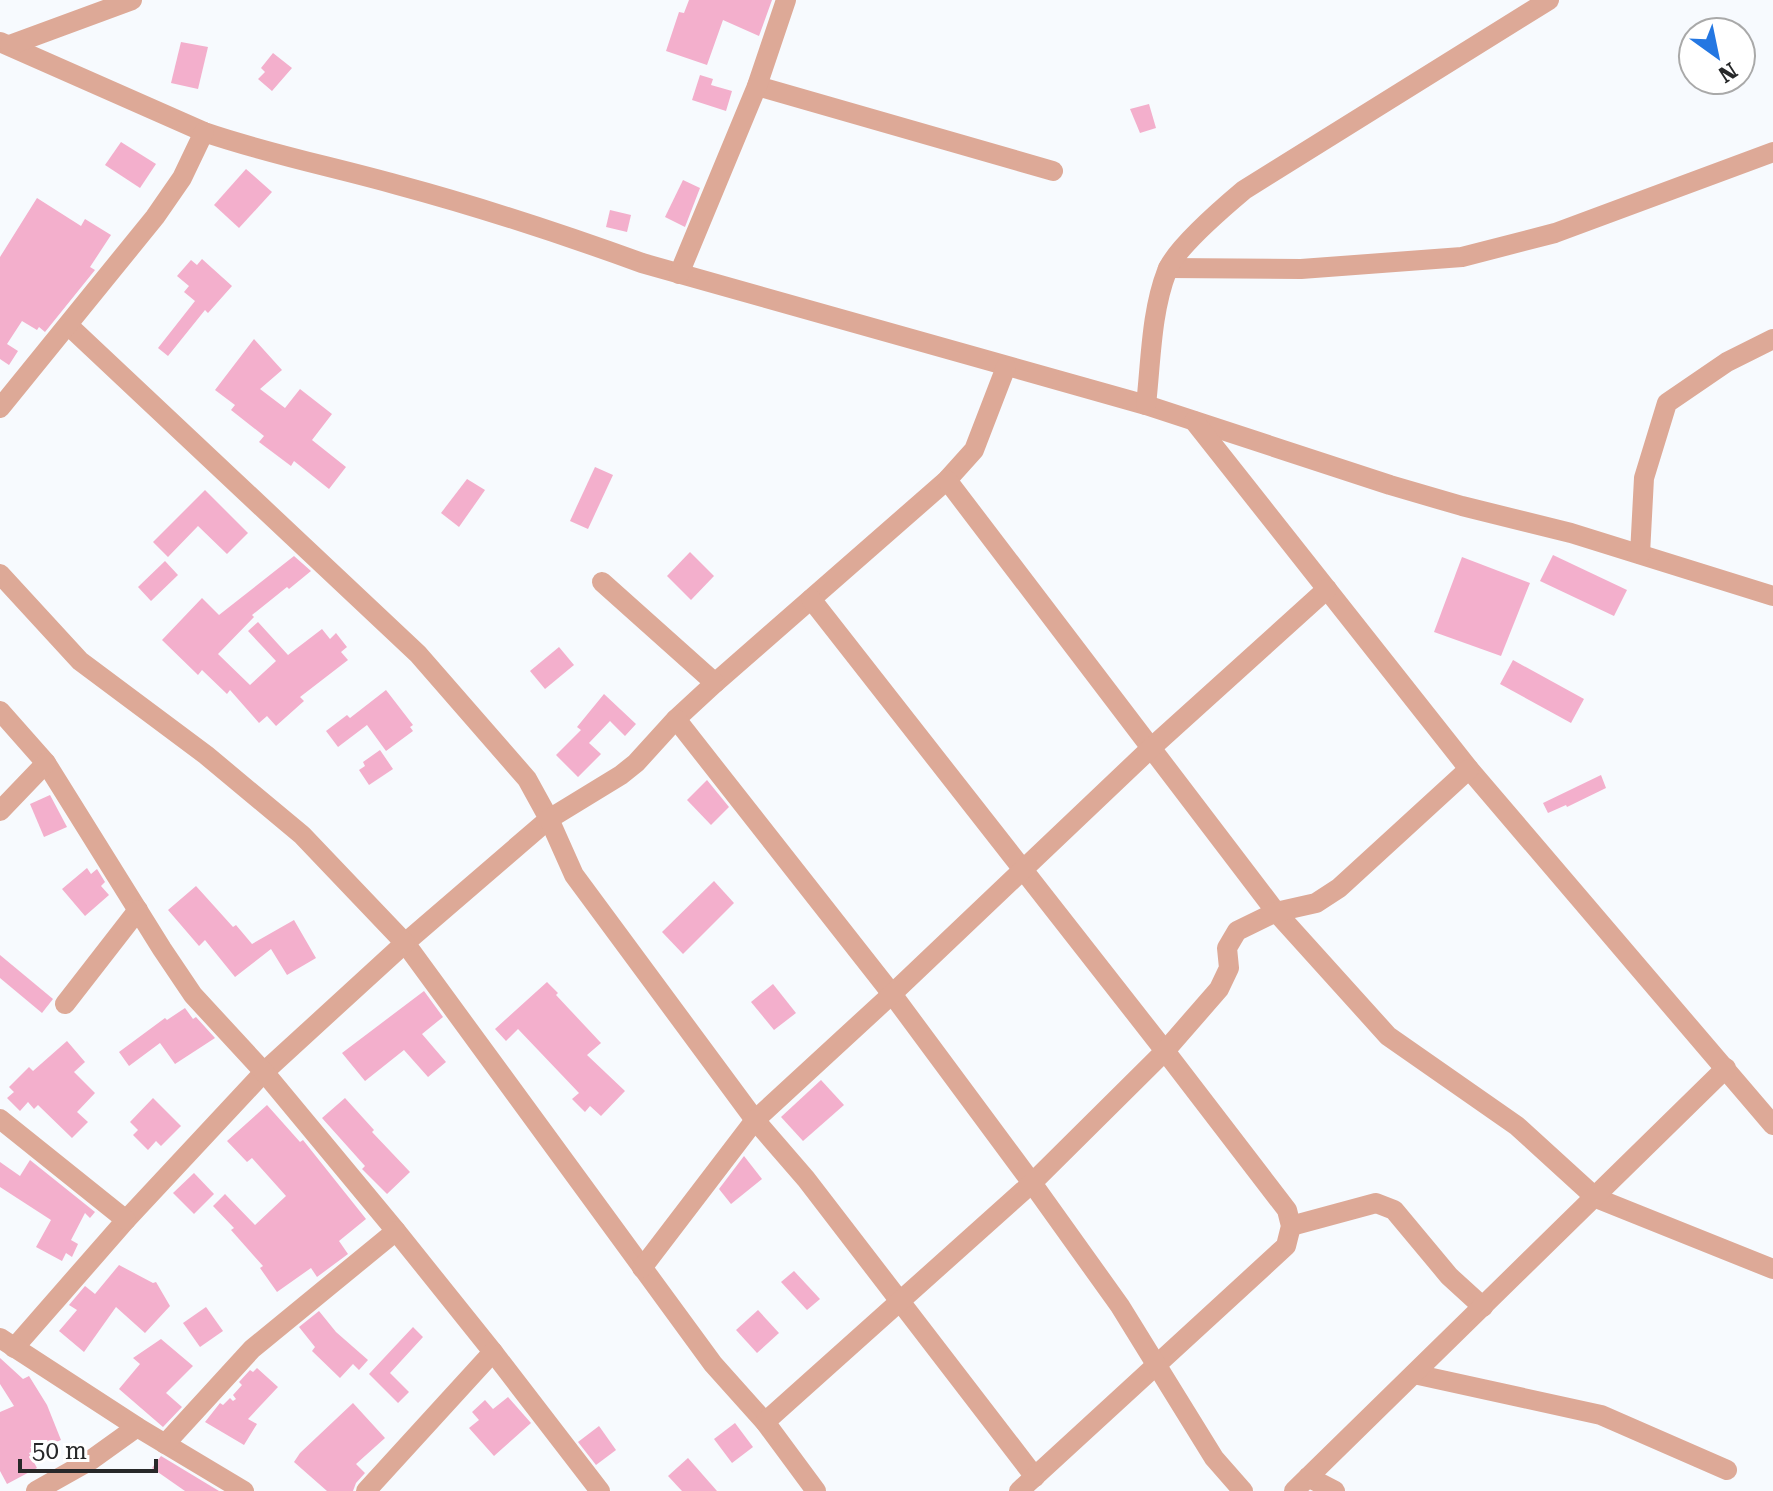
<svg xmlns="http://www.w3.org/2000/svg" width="1773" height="1491" viewBox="0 0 1773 1491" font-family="'Roboto Serif',serif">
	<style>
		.building { fill: #f3afcc }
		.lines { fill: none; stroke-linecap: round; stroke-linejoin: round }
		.street { stroke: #dda997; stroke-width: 20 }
	</style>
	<rect width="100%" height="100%" fill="#f7fafe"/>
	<g class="building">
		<path d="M 689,0 L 772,0 L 759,36 L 723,20 L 707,65 L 666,51 L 679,12 L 684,13 Z"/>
		<path d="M 181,42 L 208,47 L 198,89 L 171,83 Z"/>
		<path d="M 273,53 L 292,68 L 272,91 L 258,79 L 265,72 L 261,68 Z"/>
		<path d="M 700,75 L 713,79 L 711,85 L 732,91 L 726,111 L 692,100 Z"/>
		<path d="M 1149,104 L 1156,128 L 1140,133 L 1130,109 Z"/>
		<path d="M 121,142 L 156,164 L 140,188 L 105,165 Z"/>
		<path d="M 246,169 L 272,192 L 239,228 L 214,205 Z"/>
		<path d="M 683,180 L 700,188 L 685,227 L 665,217 Z"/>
		<path d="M 37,198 L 81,226 L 85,219 L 111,235 L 90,267 L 95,270 L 45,332 L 39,327 L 37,330 L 22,321 L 7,344 L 18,351 L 9,365 L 0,359 L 0,257 Z"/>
		<path d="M 610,210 L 631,215 L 627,232 L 606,227 Z"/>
		<path d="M 202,259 L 232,286 L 208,313 L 205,310 L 168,356 L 158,348 L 195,301 L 184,292 L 189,286 L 177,276 L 191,260 L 197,265 Z"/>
		<path d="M 254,339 L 282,370 L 260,389 L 285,408 L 300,389 L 332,414 L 312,440 L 346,467 L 329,489 L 294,461 L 291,466 L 259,442 L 264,436 L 231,410 L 235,405 L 215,390 Z"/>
		<path d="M 595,467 L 613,475 L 588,529 L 570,521 Z"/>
		<path d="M 467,479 L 485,490 L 459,527 L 441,513 Z"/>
		<path d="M 205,490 L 248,533 L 227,554 L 198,526 L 168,557 L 153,542 Z"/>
		<path d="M 690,552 L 714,576 L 691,600 L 667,576 Z"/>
		<path d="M 1553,555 L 1627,590 L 1614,616 L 1540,581 Z"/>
		<path d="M 294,556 L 311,571 L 289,589 L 287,587 L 252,615 L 254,617 L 218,654 L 250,685 L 276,661 L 248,631 L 258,622 L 288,655 L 322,629 L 330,639 L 336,633 L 347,647 L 341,652 L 348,660 L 300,697 L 304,701 L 276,726 L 267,716 L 259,723 L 230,690 L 227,694 L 202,670 L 198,675 L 162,640 L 202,598 L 219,615 Z"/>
		<path d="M 1462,557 L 1530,583 L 1501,656 L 1434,632 Z"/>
		<path d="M 165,561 L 178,575 L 151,601 L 138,587 Z"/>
		<path d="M 559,647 L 574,665 L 545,689 L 530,671 Z"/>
		<path d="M 1513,660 L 1584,699 L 1571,723 L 1500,684 Z"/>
		<path d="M 386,690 L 413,725 L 410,727 L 413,731 L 386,751 L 367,725 L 338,747 L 326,731 L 347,715 L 350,718 Z"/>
		<path d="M 604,694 L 636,724 L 625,736 L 610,721 L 589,743 L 601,754 L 578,777 L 556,755 L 581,730 L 577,727 Z"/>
		<path d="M 380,750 L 393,769 L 369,785 L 359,770 L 365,766 L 363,762 Z"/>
		<path d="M 1601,775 L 1606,788 L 1567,807 L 1566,805 L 1548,813 L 1543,803 Z"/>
		<path d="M 707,780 L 729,807 L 711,825 L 687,800 Z"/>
		<path d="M 50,795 L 67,827 L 44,837 L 30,804 Z"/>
		<path d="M 87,868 L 91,874 L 97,869 L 105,882 L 101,886 L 109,895 L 85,916 L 62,889 Z"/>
		<path d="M 714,881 L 734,903 L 683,954 L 662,932 Z"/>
		<path d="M 196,886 L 233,927 L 236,925 L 252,944 L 294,920 L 316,958 L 287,975 L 271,949 L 235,977 L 205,940 L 199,946 L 168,910 Z"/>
		<path d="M 0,955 L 53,999 L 42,1013 L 0,978 Z"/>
		<path d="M 547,982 L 558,993 L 556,995 L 601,1043 L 587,1055 L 625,1091 L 601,1116 L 590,1106 L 585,1112 L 572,1099 L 579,1093 L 518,1029 L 506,1041 L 495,1029 Z"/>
		<path d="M 773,984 L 796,1013 L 774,1030 L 751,1002 Z"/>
		<path d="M 424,991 L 443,1017 L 422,1034 L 446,1062 L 428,1077 L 404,1050 L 365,1081 L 342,1053 Z"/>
		<path d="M 185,1008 L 193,1019 L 196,1017 L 215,1038 L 175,1064 L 160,1043 L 129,1066 L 119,1052 L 165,1018 L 167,1020 Z"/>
		<path d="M 67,1041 L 85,1062 L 74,1072 L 95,1093 L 77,1112 L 88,1122 L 72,1138 L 38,1105 L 34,1109 L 28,1102 L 20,1111 L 7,1098 L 14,1092 L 9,1087 L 29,1067 L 33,1071 Z"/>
		<path d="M 821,1080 L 844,1105 L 803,1141 L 781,1117 Z"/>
		<path d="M 153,1098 L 181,1126 L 161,1146 L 156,1141 L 148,1150 L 133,1135 L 138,1130 L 130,1122 Z"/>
		<path d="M 345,1098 L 374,1130 L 372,1132 L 410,1172 L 387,1194 L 362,1169 L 365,1166 L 322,1118 Z"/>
		<path d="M 267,1105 L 300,1142 L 303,1140 L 366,1219 L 339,1241 L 348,1254 L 317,1277 L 311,1268 L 277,1292 L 260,1268 L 263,1266 L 231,1230 L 234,1228 L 213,1206 L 225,1194 L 255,1225 L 286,1196 L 252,1158 L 247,1162 L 227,1141 Z"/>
		<path d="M 744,1156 L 762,1179 L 731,1204 L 719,1189 Z"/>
		<path d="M 30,1160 L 95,1212 L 90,1218 L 85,1213 L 71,1240 L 78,1244 L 72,1257 L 66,1253 L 62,1261 L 36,1247 L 51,1220 L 0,1187 L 0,1162 L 20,1176 Z"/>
		<path d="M 194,1173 L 214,1194 L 194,1214 L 173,1193 Z"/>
		<path d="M 119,1265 L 153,1283 L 156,1282 L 170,1306 L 145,1333 L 116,1307 L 84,1352 L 59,1331 L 77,1310 L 69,1305 L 85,1286 L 95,1294 Z"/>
		<path d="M 794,1271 L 820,1299 L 807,1310 L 781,1282 Z"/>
		<path d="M 206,1307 L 223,1331 L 200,1347 L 183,1323 Z"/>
		<path d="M 758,1310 L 779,1333 L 757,1353 L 736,1330 Z"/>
		<path d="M 319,1311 L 336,1332 L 368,1360 L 359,1370 L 353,1364 L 340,1378 L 312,1351 L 315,1347 L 299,1327 Z"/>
		<path d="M 413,1327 L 423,1337 L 390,1373 L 409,1392 L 398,1403 L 369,1374 Z"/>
		<path d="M 161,1339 L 193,1366 L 166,1393 L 182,1407 L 163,1427 L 119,1389 L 140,1364 L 133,1358 Z"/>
		<path d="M 0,1358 L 23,1379 L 29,1376 L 47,1405 L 61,1440 L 29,1453 L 37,1468 L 7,1484 L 0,1471 L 0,1412 L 14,1406 L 0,1384 Z"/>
		<path d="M 257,1368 L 278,1387 L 248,1419 L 257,1424 L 244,1445 L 205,1422 L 220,1403 L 223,1405 L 230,1398 L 233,1401 L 236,1399 L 233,1395 L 242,1385 L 239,1382 L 250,1370 L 253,1372 Z"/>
		<path d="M 508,1397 L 531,1423 L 494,1456 L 469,1428 L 479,1420 L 472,1412 L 485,1400 L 493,1409 Z"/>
		<path d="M 353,1403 L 385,1438 L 356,1464 L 365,1473 L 356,1483 L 353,1491 L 327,1491 L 294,1462 L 300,1453 Z"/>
		<path d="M 735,1423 L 753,1447 L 732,1463 L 714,1439 Z"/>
		<path d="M 599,1426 L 616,1450 L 596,1465 L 578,1442 Z"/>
		<path d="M 161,1456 L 219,1491 L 185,1491 L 152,1468 Z"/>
		<path d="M 688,1458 L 717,1491 L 682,1491 L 668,1476 Z"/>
	</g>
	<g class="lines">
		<g class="street">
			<path d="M 0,42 L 204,132 C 268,154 334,167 398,185 C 480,207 562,234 642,263 L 1146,405 L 1390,485 L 1462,506 L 1571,533 L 1773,596"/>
			<path d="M 10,45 L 132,0"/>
			<path d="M 757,86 L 1053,171"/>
			<path d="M 1168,268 L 1301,269 L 1462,257 L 1555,233 L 1773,152"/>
			<path d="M 679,274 L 757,86 L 786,0"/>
			<path d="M 68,325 L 418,654 L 527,779 L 549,819 L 405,943 L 713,1364 L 765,1422 L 816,1491"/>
			<path d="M 1006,367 L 974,450 L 947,480 L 715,683 L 676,719 L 636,763 L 621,775 L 549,819 L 574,875 L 755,1120 L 806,1179 L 1035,1477"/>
			<path d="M 1146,405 C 1151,361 1151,312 1167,271 C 1175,249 1225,206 1244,190 L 1549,0"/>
			<path d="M 0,408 L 155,217 L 182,178 L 204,132"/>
			<path d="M 1194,421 L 1469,769 L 1773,1125"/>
			<path d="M 947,480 L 1276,912 L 1388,1036 L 1517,1126 L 1596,1198 L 1773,1269"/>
			<path d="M 1640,554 L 1644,478 L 1667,403 L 1727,362 L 1773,339"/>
			<path d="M 0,574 L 80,661 L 206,755 L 302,835 L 405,943 L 264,1072 L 126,1220 L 14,1348"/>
			<path d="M 602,582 L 715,683"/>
			<path d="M 811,599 L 1165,1051 L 1287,1210 L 1291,1226 L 1286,1246 L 1019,1491"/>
			<path d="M 0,711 L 46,763 L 162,949 L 193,995 L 264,1072 L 396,1231 L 493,1352 L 600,1491"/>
			<path d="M 676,719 L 892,994 L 1032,1183 L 1120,1306 L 1214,1458 L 1243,1491"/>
			<path d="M 0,811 L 46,763"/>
			<path d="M 65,1004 L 138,910"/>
			<path d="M 0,1119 L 126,1220"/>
			<path d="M 1291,1226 L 1376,1203 L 1394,1210 L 1449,1276 L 1483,1307"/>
			<path d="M 642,1268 L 755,1120 L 892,994 L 1151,748 L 1327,589"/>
			<path d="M 0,1338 L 137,1427 L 244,1491"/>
			<path d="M 1414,1374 L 1601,1415 L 1727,1470"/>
			<path d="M 765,1422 L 1032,1183 L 1165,1051 L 1219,989 L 1229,968 L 1227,948 L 1237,931 L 1276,912 L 1316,903 L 1339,888 L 1469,769"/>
			<path d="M 165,1444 L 252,1349 L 396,1231"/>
			<path d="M 1308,1477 L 1335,1491"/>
			<path d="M 36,1491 L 91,1460 L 137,1427"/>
			<path d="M 366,1491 L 493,1352"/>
			<path d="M 1294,1491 L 1726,1068"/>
		</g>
	</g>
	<g transform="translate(1717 56) rotate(147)"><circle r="38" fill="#ffffff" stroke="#a9a9a9" stroke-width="2"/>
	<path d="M0-6L14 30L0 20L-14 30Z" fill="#2477e2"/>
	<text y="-12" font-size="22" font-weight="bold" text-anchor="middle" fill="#272829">N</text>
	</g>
	<path d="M20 1459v12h136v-12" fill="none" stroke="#272829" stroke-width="4"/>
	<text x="32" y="1459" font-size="24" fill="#272829" stroke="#ffffff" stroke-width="6" paint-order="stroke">50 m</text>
</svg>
